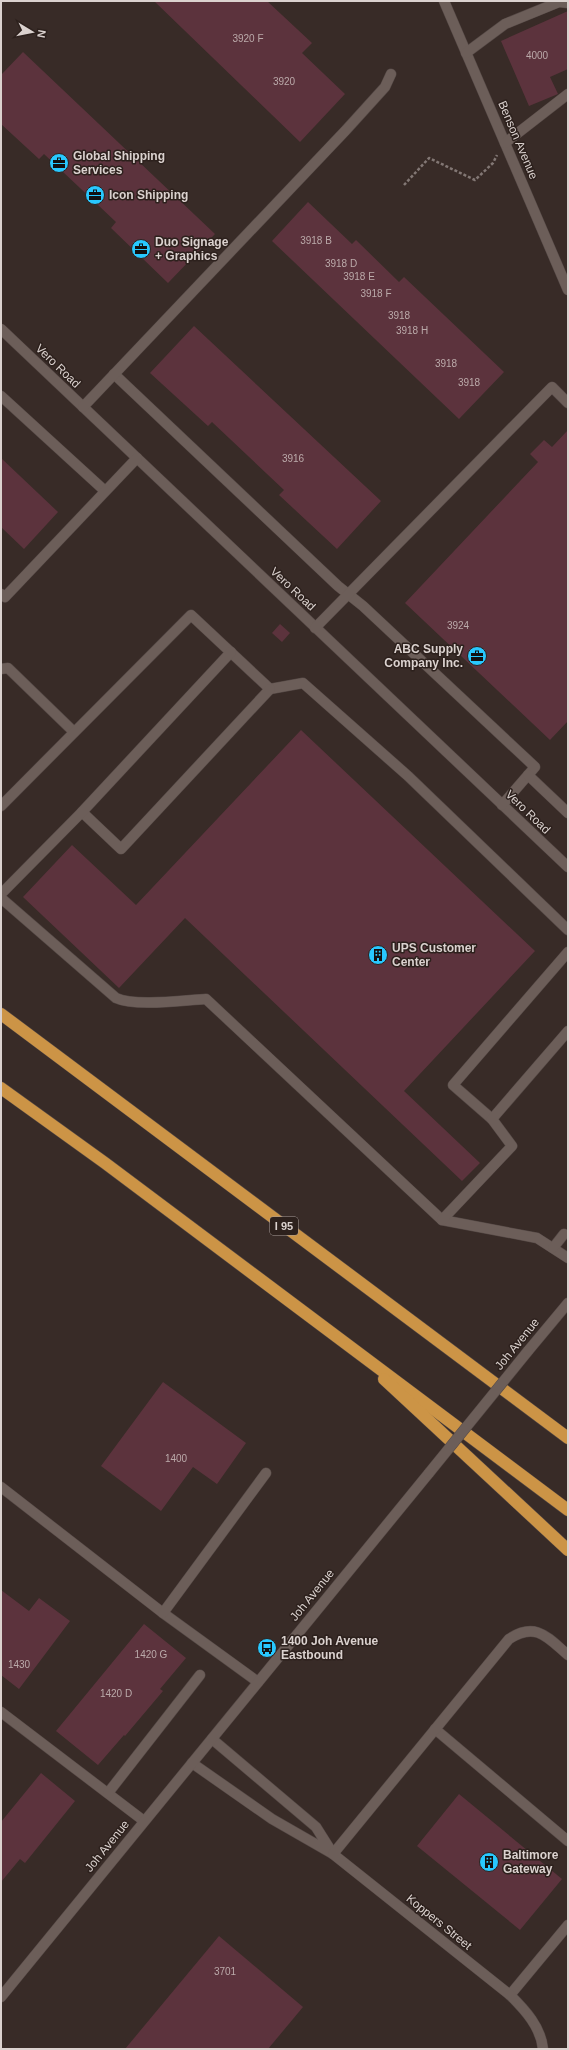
<svg xmlns="http://www.w3.org/2000/svg" width="569" height="2050" viewBox="0 0 569 2050" font-family="Arial,sans-serif">
	<style>
		.building { fill: #5c333d }
		.lines { fill: none; stroke-linecap: round; stroke-linejoin: round }
		.minor-casing { stroke: #544845; stroke-width: 11 }
		.highway-casing { stroke: #544845; stroke-width: 13 }
		.path { stroke: #827774; stroke-width: 2.5; stroke-dasharray: 3 2; stroke-linecap: butt }
		.minor { stroke: #6c5e59; stroke-width: 10 }
		.highway { stroke: #cc9446; stroke-width: 12 }
		.minor-bridge-casing { stroke: #544845; stroke-width: 11; stroke-linecap: butt }
		.minor-bridge { stroke: #6c5e59; stroke-width: 10 }
		.labels { text-anchor: middle; dominant-baseline: central; stroke-width: 3; stroke-linejoin: round; paint-order: stroke }
		.number-label { font-size: 10px; fill: #baa }
		.shield { fill: #2d211d; stroke: #a79d9a; stroke-width: 1 }
		.shield-label { font-size: 11px; font-weight: bold; fill: #dbd2cf }
		.street-label { font-size: 12px; fill: #dbd2cf; stroke: #2d211d }
		.poi-label { font-size: 12px; font-weight: bold; fill: #dbd2cf; stroke: #2d211d; text-anchor: start }
	</style>
	<rect width="100%" height="100%" fill="#382b27"/>
	<g class="building">
		<path d="M 154,1 L 267,1 L 312,43 L 302,53 L 345,94 L 300,142 Z"/>
		<path d="M 568,11 L 568,69 L 550,77 L 558,94 L 529,106 L 501,41 Z"/>
		<path d="M 23,52 L 215,234 L 168,283 L 111,228 L 116,222 L 44,154 L 39,159 L 1,124 L 1,75 Z"/>
		<path d="M 308,202 L 352,244 L 356,240 L 399,282 L 404,277 L 504,372 L 459,419 L 272,241 Z"/>
		<path d="M 194,326 L 381,501 L 337,549 L 279,495 L 284,490 L 212,422 L 208,426 L 150,373 Z"/>
		<path d="M 568,430 L 568,721 L 550,740 L 405,603 L 538,462 L 530,454 L 544,440 L 552,447 Z"/>
		<path d="M 1,458 L 58,512 L 24,549 L 1,527 Z"/>
		<path d="M 280,624 L 290,633 L 282,642 L 272,633 Z"/>
		<path d="M 301,730 L 535,951 L 404,1091 L 480,1163 L 462,1181 L 185,918 L 119,988 L 23,897 L 72,845 L 136,905 Z"/>
		<path d="M 163,1382 L 246,1443 L 217,1484 L 193,1467 L 161,1511 L 101,1466 Z"/>
		<path d="M 1,1590 L 29,1611 L 39,1598 L 70,1621 L 19,1689 L 1,1675 Z"/>
		<path d="M 144,1624 L 186,1658 L 160,1689 L 163,1691 L 125,1736 L 124,1735 L 98,1765 L 56,1731 Z"/>
		<path d="M 41,1773 L 75,1801 L 25,1863 L 20,1859 L 1,1882 L 1,1822 Z"/>
		<path d="M 459,1794 L 562,1879 L 520,1930 L 417,1846 Z"/>
		<path d="M 219,1936 L 303,2007 L 268,2049 L 125,2049 Z"/>
	</g>
	<g class="lines">
		<defs>
			<g id="minor">
				<path d="M 444,1 L 568,290"/>
				<path d="M 466,53 L 505,24 L 559,2 L 568,3"/>
				<path d="M 505,143 L 568,94"/>
				<path d="M 1,329 L 568,867"/>
				<path d="M 114,374 L 338,586 L 363,606 L 535,767 L 502,805"/>
				<path d="M 1,396 L 105,491"/>
				<path d="M 83,407 L 346,130 L 385,87 L 391,74"/>
				<path d="M 1,594 L 5,597 L 137,458"/>
				<path d="M 315,628 L 552,387 L 568,403"/>
				<path d="M 1,669 L 8,668 L 74,732"/>
				<path d="M 528,775 L 568,813"/>
				<path d="M 1,806 L 191,615 L 270,689 L 303,683 L 408,776 L 568,930"/>
				<path d="M 82,812 L 121,849 L 270,689"/>
				<path d="M 1,894 L 82,812 L 231,652"/>
				<path d="M 1,898 L 116,998 C 135,1007 185,1000 206,999 L 442,1220 L 537,1238 L 568,1258"/>
				<path d="M 492,1119 L 453,1085 L 568,952"/>
				<path d="M 442,1220 L 512,1146 L 492,1119 L 568,1031"/>
				<path d="M 553,1248 L 564,1234"/>
				<path d="M 528,1351 L 568,1303"/>
				<path d="M 1,1487 L 163,1613 L 258,1682"/>
				<path d="M 163,1613 L 266,1473"/>
				<path d="M 1,1712 L 144,1821"/>
				<path d="M 435,1729 L 568,1841"/>
				<path d="M 192,1763 L 272,1819 L 333,1854 L 316,1827 L 212,1739"/>
				<path d="M 108,1793 L 200,1675"/>
				<path d="M 510,1995 L 568,1925"/>
				<path d="M 1,1997 L 429,1473"/>
				<path d="M 543,2049 C 541,2027 525,2010 510,1995 L 333,1854 L 509,1639 C 536,1621 548,1638 568,1655"/>
			</g>
			<g id="highway">
				<path d="M 1,1014 L 568,1438"/>
				<path d="M 1,1088 L 105,1163 L 568,1510"/>
				<path d="M 384,1379 L 568,1550"/>
			</g>
		</defs>
		<use href="#minor" class="minor-casing"/>
		<use href="#highway" class="highway-casing"/>
		<path class="path" d="M 404,185 L 429,158 L 475,180 L 493,163 L 497,155"/>
		<use href="#minor" class="minor"/>
		<use href="#highway" class="highway"/>
		<defs>
			<path id="minor-bridge" d="M 429,1473 L 528,1351"/>
		</defs>
		<use href="#minor-bridge" class="minor-bridge-casing"/>
		<use href="#minor-bridge" class="minor-bridge"/>
	</g>
	<defs>
		<symbol id="office-disc" viewBox="-11 -11 22 22"><circle r="9.5" fill="#28c8ff" stroke="#2d211d"/><path d="M-6-3h4V-5.5h4V-3h4V5H-6ZM-1-4.5V-3h2v-1.5ZM-6 0V1H6V0Z" fill="#111"/></symbol>
		<symbol id="building-disc" viewBox="-11 -11 22 22"><circle r="9.5" fill="#28c8ff" stroke="#2d211d"/><path d="M-4-6H4V6H1V3H-1V6H-4ZM-2.5-4.3h1.7v1.8h-1.7ZM.8-4.3h1.7v1.8H.8ZM-2.5-1h1.7V.8h-1.7ZM.8-1h1.7V.8H.8Z" fill="#111"/></symbol>
		<symbol id="bus-disc" viewBox="-11 -11 22 22"><circle r="9.5" fill="#28c8ff" stroke="#2d211d"/><path d="M-5-6H5V4H4V6H2V4H-2V6H-4V4H-5ZM-3.5-4V0h7V-4ZM-3.5 1.2v1.5H-2V1.2ZM2 1.2v1.5H3.5V1.2Z" fill="#111"/></symbol>
	</defs>
	<g fill-rule="evenodd">
		<use href="#office-disc" x="48" y="152" width="22" height="22"/>
		<use href="#office-disc" x="84" y="184" width="22" height="22"/>
		<use href="#office-disc" x="130" y="238" width="22" height="22"/>
		<use href="#office-disc" x="466" y="645" width="22" height="22"/>
		<use href="#building-disc" x="367" y="944" width="22" height="22"/>
		<use href="#bus-disc" x="256" y="1637" width="22" height="22"/>
		<use href="#building-disc" x="478" y="1851" width="22" height="22"/>
	</g>
	<g class="labels">
		<g class="number-label">
			<text x="248" y="38">3920 F</text>
			<text x="537" y="55">4000</text>
			<text x="284" y="81">3920</text>
			<text x="316" y="240">3918 B</text>
			<text x="341" y="263">3918 D</text>
			<text x="359" y="276">3918 E</text>
			<text x="376" y="293">3918 F</text>
			<text x="399" y="315">3918</text>
			<text x="412" y="330">3918 H</text>
			<text x="446" y="363">3918</text>
			<text x="469" y="382">3918</text>
			<text x="293" y="458">3916</text>
			<text x="458" y="625">3924</text>
			<text x="176" y="1458">1400</text>
			<text x="151" y="1654">1420 G</text>
			<text x="19" y="1664">1430</text>
			<text x="116" y="1693">1420 D</text>
			<text x="225" y="1971">3701</text>
		</g>
		<rect class="shield" x="270" y="1217" width="28" height="18" rx="3"/>
		<g class="shield-label">
			<text x="284" y="1226">I 95</text>
		</g>
		<g class="street-label">
			<text transform="translate(518 140) rotate(67)">Benson Avenue</text>
			<text transform="translate(58 366) rotate(44)">Vero Road</text>
			<text transform="translate(293 589) rotate(43)">Vero Road</text>
			<text transform="translate(528 812) rotate(44)">Vero Road</text>
			<text transform="translate(517 1344) rotate(-51)">Joh Avenue</text>
			<text transform="translate(312 1595) rotate(-51)">Joh Avenue</text>
			<text transform="translate(107 1846) rotate(-51)">Joh Avenue</text>
			<text transform="translate(439 1922) rotate(39)">Koppers Street</text>
		</g>
		<g class="poi-label">
			<text x="73" y="156">Global Shipping<tspan x="73" dy="14">Services</tspan></text>
			<text x="109" y="195">Icon Shipping</text>
			<text x="155" y="242">Duo Signage<tspan x="155" dy="14">+ Graphics</tspan></text>
			<text x="463" y="649" text-anchor="end">ABC Supply<tspan x="463" dy="14">Company Inc.</tspan></text>
			<text x="392" y="948">UPS Customer<tspan x="392" dy="14">Center</tspan></text>
			<text x="281" y="1641">1400 Joh Avenue<tspan x="281" dy="14">Eastbound</tspan></text>
			<text x="503" y="1855">Baltimore<tspan x="503" dy="14">Gateway</tspan></text>
		</g>
	</g>
	<rect width="569" height="2050" fill="none" stroke="#dbd2cf" stroke-width="4"/>
	<g transform="translate(32 32) rotate(100)" stroke="#2d211d" stroke-width="3" paint-order="stroke">
	<path d="M0-3L7 15L0 10L-7 15Z" fill="#dbd2cf"/>
	<text y="-6" font-size="11" font-weight="bold" text-anchor="middle" fill="#dbd2cf">N</text>
	</g>
</svg>
